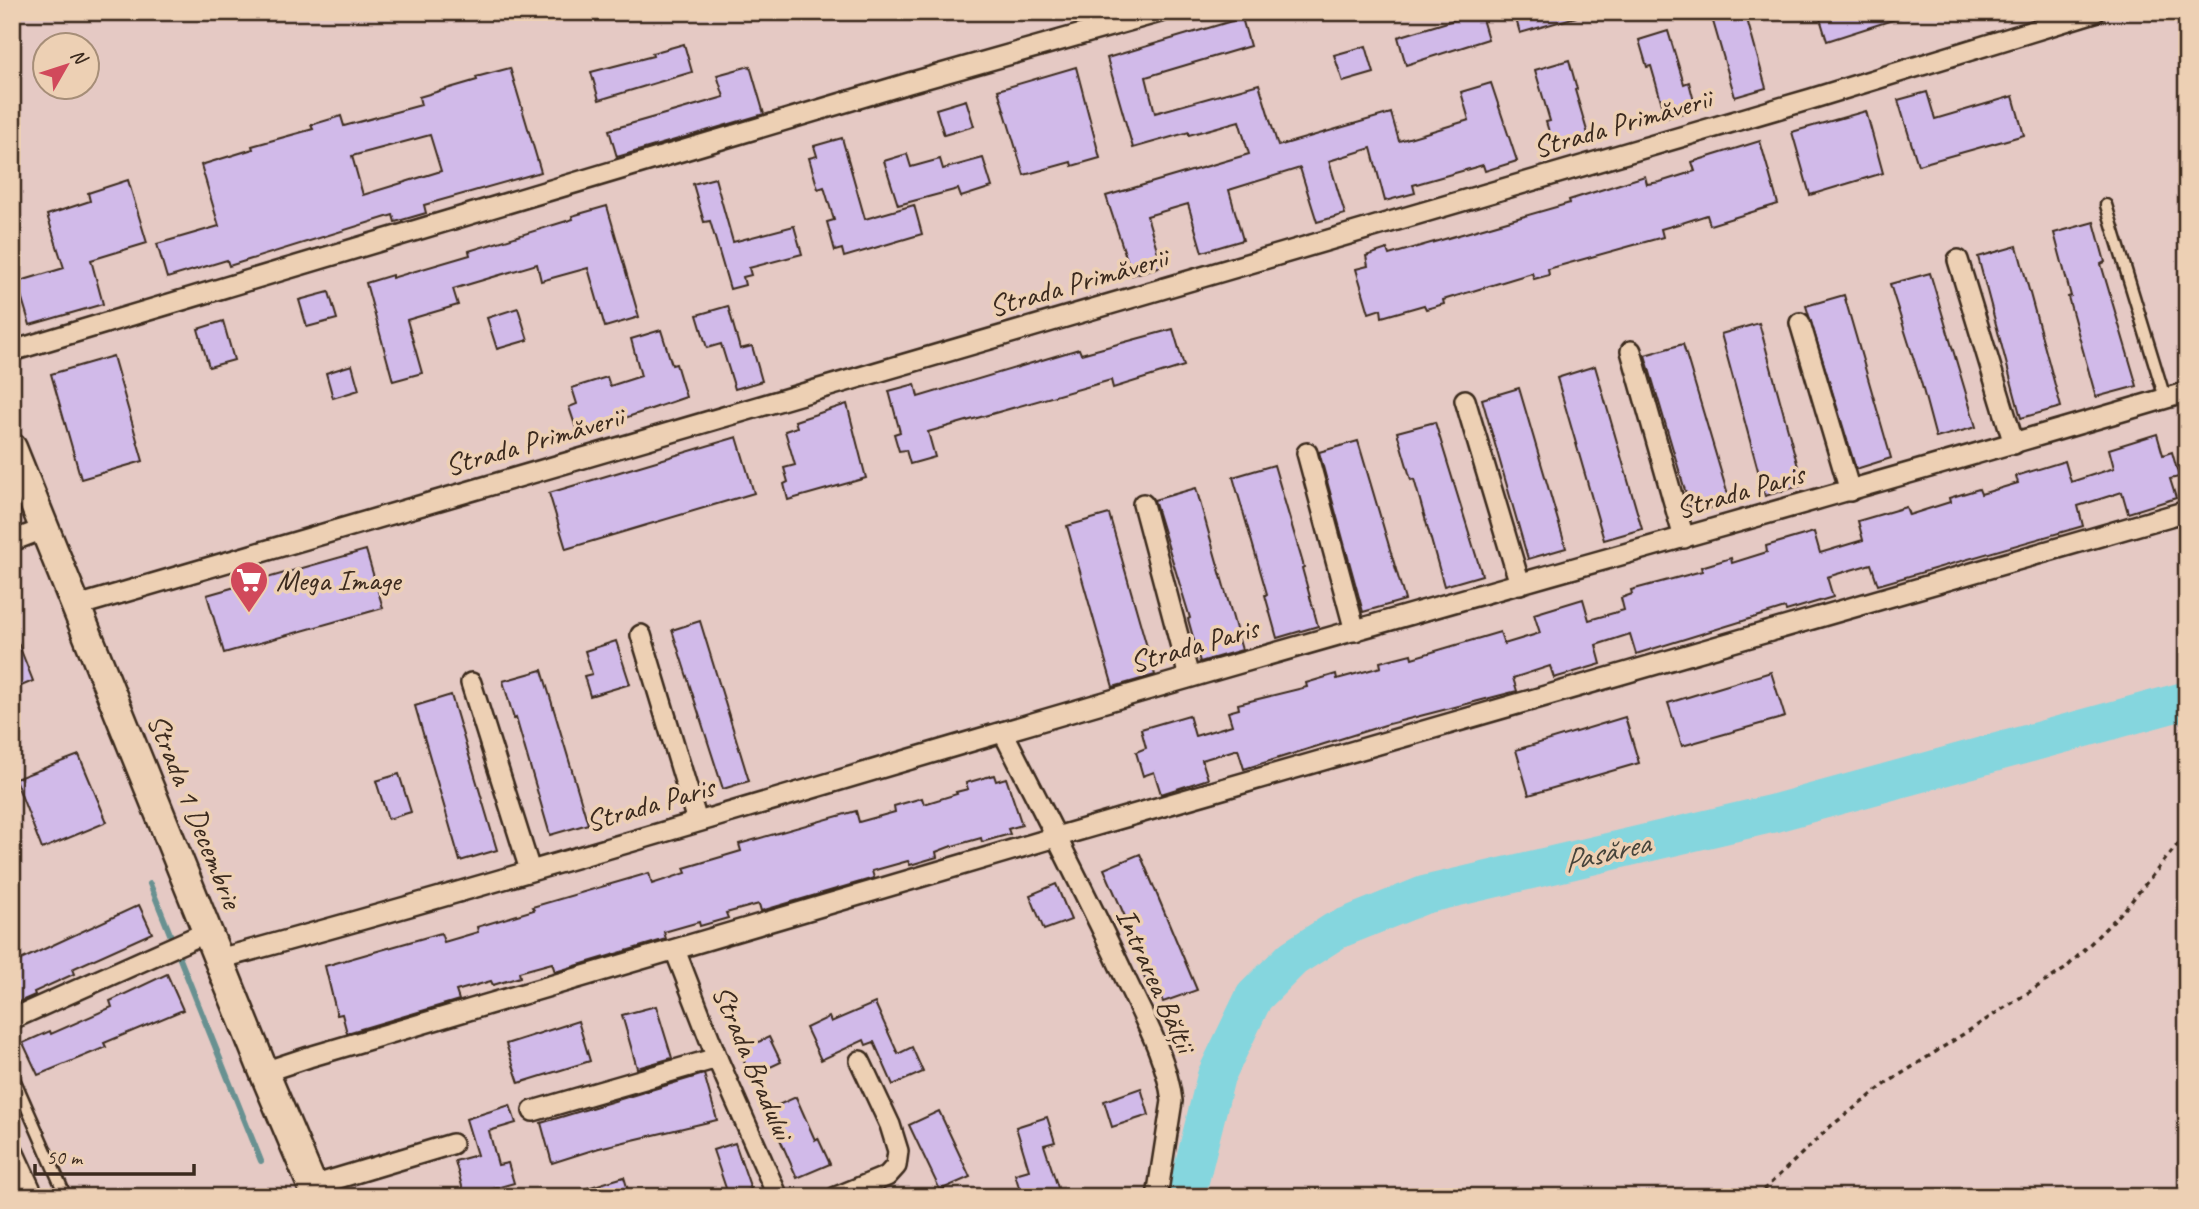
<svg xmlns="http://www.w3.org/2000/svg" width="2199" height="1209" viewBox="0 0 2199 1209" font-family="Caveat,sans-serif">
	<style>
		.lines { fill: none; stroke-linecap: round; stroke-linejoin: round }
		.stream { stroke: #679191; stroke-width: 6 }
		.river { stroke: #85d6de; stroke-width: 38 }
		.building { fill: #d1bae9; stroke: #3b2a1e; stroke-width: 2; fill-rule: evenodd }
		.service-casing { stroke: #3b2a1e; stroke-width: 15 }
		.minor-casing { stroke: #3b2a1e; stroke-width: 24 }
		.secondary-casing { stroke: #3b2a1e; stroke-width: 33 }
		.path { stroke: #3b2a1e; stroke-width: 3.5; stroke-dasharray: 5 5; stroke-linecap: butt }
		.service { stroke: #edd0b4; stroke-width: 10 }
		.minor { stroke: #edd0b4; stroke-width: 19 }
		.secondary { stroke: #edd0b4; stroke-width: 28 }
		.labels { text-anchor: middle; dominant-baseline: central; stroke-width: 7; stroke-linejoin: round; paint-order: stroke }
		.street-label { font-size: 30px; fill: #3b2a1e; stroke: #edd0b4 }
		.poi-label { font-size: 30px; fill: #3b2a1e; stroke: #edd0b4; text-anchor: start }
		.water-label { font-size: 32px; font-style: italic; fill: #46443b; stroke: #edd0b4 }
	</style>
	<rect width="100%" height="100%" fill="#e5c9c4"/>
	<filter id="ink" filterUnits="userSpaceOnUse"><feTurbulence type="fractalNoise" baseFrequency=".0143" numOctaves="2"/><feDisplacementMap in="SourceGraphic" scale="14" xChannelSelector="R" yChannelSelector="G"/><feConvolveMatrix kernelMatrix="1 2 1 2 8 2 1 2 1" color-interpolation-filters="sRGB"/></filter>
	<g filter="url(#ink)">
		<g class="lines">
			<path class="stream" d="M 150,884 L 261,1161"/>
			<path class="river" d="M 1186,1197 L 1216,1076 L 1254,997 L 1293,958 L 1335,931 L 1424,895 L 1775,813 L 2187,700"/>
		</g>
		<g class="building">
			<path d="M 1480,12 L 1488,39 L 1406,65 L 1398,37 Z"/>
			<path d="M 1514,12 L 1575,12 L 1576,17 L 1520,33 Z"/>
			<path d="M 1729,12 L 1745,12 L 1766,88 L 1735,97 L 1712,18 Z"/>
			<path d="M 1818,12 L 1905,12 L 1905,16 L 1827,41 Z"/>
			<path d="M 1242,18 L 1250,46 L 1146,77 L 1155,113 L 1259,84 L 1278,146 L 1391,113 L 1399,141 L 1469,120 L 1461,92 L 1491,83 L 1517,161 L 1485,171 L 1483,165 L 1413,185 L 1415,193 L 1385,201 L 1371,148 L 1329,161 L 1345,214 L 1317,222 L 1300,168 L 1229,190 L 1243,240 L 1202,252 L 1188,204 L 1147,216 L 1162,266 L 1132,275 L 1106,196 L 1249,154 L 1239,121 L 1189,135 L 1189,132 L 1133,148 L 1107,58 Z"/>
			<path d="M 1668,31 L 1684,84 L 1689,82 L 1696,109 L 1666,118 L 1651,66 L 1647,67 L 1639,40 Z"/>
			<path d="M 684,44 L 692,72 L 599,100 L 591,72 L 653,56 L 652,53 Z"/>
			<path d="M 1366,46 L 1374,73 L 1343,82 L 1334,55 Z"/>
			<path d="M 1569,60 L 1577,89 L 1575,90 L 1590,141 L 1555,151 L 1546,122 L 1550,121 L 1535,70 Z"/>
			<path d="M 750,66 L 764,114 L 617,157 L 609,130 L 724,97 L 717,75 Z"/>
			<path d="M 1076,67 L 1100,158 L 1072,166 L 1071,162 L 1024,175 L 998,90 Z"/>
			<path d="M 510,68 L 541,172 L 424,205 L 426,213 L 395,222 L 393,215 L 229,266 L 227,260 L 167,278 L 157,244 L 219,226 L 201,165 L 253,149 L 252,146 L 313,129 L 311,125 L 341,116 L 344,126 L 421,105 L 419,97 L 477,80 L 476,77 ZM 430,135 L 441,171 L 363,195 L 352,156 Z"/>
			<path d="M 1927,92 L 1935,119 L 2013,96 L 2024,135 L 1918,165 L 1898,100 Z"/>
			<path d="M 966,100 L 974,126 L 944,135 L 936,109 Z"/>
			<path d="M 1866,111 L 1883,173 L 1810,195 L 1792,132 Z"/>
			<path d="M 842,138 L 865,219 L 914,205 L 922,234 L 844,257 L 842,249 L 835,251 L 827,222 L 834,220 L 824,187 L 818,189 L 809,158 L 817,156 L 814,146 Z"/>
			<path d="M 1760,141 L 1778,204 L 1710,225 L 1707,215 L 1682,223 L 1661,229 L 1663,237 L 1548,269 L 1549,275 L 1534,279 L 1532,273 L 1443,300 L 1444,304 L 1426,309 L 1424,305 L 1382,317 L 1381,309 L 1369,313 L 1356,269 L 1368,266 L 1366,256 L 1387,249 L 1389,255 L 1570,203 L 1569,200 L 1645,176 L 1647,184 L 1660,182 L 1695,171 L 1692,162 Z"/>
			<path d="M 907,154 L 911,167 L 940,159 L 943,169 L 983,158 L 992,187 L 961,197 L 958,189 L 898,205 L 884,161 Z"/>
			<path d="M 715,178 L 733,242 L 794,226 L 802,254 L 749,268 L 751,275 L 743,277 L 745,285 L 730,289 L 710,221 L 704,222 L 693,184 Z"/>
			<path d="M 128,180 L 147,243 L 91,260 L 103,304 L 30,325 L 17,282 L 64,268 L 47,215 L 90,201 L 88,193 Z"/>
			<path d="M 607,206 L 639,317 L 605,327 L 588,268 L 541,281 L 537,264 L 453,289 L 458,305 L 407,320 L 422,373 L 393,381 L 366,283 L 392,275 L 392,278 L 470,255 L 469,251 L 573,219 L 572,216 Z"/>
			<path d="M 2094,222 L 2105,262 L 2101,264 L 2137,386 L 2096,397 L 2068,297 L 2071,296 L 2054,233 Z"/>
			<path d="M 2017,246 L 2061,407 L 2021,418 L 1978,257 Z"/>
			<path d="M 1930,273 L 1976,427 L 1936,438 L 1921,382 L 1890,284 Z"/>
			<path d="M 329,292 L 337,319 L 307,327 L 299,300 Z"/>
			<path d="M 1844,295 L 1891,458 L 1856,469 L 1806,306 Z"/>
			<path d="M 728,306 L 740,349 L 752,346 L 762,381 L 735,389 L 721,344 L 707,348 L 697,315 Z"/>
			<path d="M 518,308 L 528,340 L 497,349 L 487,318 Z"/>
			<path d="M 223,321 L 234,360 L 209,367 L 198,329 Z"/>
			<path d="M 1759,323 L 1803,485 L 1765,496 L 1721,334 Z"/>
			<path d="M 1173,329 L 1184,366 L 1113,388 L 1111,380 L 928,432 L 935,457 L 910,464 L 906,450 L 899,451 L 894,434 L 900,432 L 889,391 L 915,384 L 918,397 L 1079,349 L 1081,354 Z"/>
			<path d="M 661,330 L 672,365 L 676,364 L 686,397 L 578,434 L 569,407 L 577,404 L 572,388 L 607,377 L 610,386 L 641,376 L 631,339 Z"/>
			<path d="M 1683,344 L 1730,502 L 1692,514 L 1645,355 Z"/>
			<path d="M 113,356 L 143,461 L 81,479 L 51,374 Z"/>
			<path d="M 352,365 L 359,390 L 333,398 L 326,373 Z"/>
			<path d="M 1595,366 L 1642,529 L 1604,540 L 1557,378 Z"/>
			<path d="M 1519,388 L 1566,548 L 1528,559 L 1482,399 Z"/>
			<path d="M 847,404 L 866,478 L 788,500 L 784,484 L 788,482 L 784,468 L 795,465 L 785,431 L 797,427 L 795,421 Z"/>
			<path d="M 1435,422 L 1482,575 L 1444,586 L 1414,479 L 1411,480 L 1397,432 Z"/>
			<path d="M 2157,434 L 2163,455 L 2172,452 L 2179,477 L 2170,479 L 2176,498 L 2128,513 L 2122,492 L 2078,506 L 2083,526 L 1878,585 L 1871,564 L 1827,577 L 1833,597 L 1786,611 L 1785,608 L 1636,654 L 1630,634 L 1596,645 L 1601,664 L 1554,678 L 1550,666 L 1513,678 L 1517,691 L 1385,725 L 1244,769 L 1238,749 L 1202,760 L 1208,779 L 1161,794 L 1154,772 L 1143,776 L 1136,752 L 1146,748 L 1141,729 L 1189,715 L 1195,736 L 1232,725 L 1228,712 L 1239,709 L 1238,704 L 1307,687 L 1306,683 L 1336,674 L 1337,679 L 1381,667 L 1380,662 L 1411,654 L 1412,658 L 1500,632 L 1504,644 L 1540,633 L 1534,614 L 1583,599 L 1589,620 L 1624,610 L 1621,598 L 1632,594 L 1631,590 L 1702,571 L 1701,567 L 1731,558 L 1732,563 L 1767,552 L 1766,546 L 1814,532 L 1820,553 L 1863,540 L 1858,521 L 1906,507 L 1909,515 L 1950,502 L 1949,498 L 1979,489 L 1981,494 L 2018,483 L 2016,476 L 2065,461 L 2071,482 L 2114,468 L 2109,449 Z"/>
			<path d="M 737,437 L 754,493 L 566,549 L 549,493 Z"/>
			<path d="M 1358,441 L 1405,600 L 1363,612 L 1319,452 Z"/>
			<path d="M 1274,465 L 1304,567 L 1302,568 L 1318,626 L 1277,638 L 1265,595 L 1267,594 L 1233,477 Z"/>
			<path d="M 1196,488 L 1242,650 L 1200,662 L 1188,619 L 1190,618 L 1154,500 Z"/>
			<path d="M 1109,514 L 1155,675 L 1113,687 L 1067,526 Z"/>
			<path d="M 366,550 L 383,608 L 224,653 L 207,595 Z"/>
			<path d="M 700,621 L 749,781 L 723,789 L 672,630 Z"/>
			<path d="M 13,630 L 33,681 L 12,690 L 12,631 Z"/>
			<path d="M 616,641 L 630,684 L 590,696 L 584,676 L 592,674 L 585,651 Z"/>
			<path d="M 542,670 L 588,824 L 550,835 L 516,718 L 514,719 L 503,681 Z"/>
			<path d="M 1771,672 L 1785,717 L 1682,746 L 1668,703 Z"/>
			<path d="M 451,695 L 497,850 L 460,861 L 415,706 Z"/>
			<path d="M 1625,717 L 1639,763 L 1529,795 L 1516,750 Z"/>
			<path d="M 79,755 L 107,822 L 42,849 L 15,779 Z"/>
			<path d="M 399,774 L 411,812 L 388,819 L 376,781 Z"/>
			<path d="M 994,775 L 996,781 L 1006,778 L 1022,825 L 1008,829 L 1010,834 L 982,842 L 981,838 L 949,847 L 936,852 L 937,857 L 910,865 L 908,861 L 872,871 L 874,878 L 761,911 L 759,904 L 726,913 L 728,918 L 700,926 L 699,922 L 664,932 L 666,939 L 555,972 L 552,963 L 519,972 L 520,977 L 493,985 L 491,981 L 456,991 L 459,1000 L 347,1033 L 342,1014 L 337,1015 L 325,966 L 441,933 L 444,942 L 478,932 L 477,927 L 534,910 L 532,907 L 649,873 L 652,884 L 686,873 L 684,868 L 741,851 L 739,844 L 856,811 L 859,822 L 895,812 L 894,806 L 922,798 L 924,804 L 957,794 L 956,792 L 968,789 L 966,783 Z"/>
			<path d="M 1140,854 L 1197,990 L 1163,1002 L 1158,989 L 1150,992 L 1142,971 L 1148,969 L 1104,869 Z"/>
			<path d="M 1056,884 L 1071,920 L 1044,930 L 1030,895 Z"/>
			<path d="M 139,905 L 152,933 L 72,969 L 74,974 L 34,992 L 35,995 L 12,1005 L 12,964 Z"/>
			<path d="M 167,974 L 183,1010 L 104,1043 L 106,1047 L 38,1075 L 23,1043 L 50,1031 L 51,1034 L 112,1007 L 110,1001 Z"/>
			<path d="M 875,1003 L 898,1054 L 912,1047 L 923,1072 L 893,1085 L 874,1042 L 866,1045 L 864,1040 L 821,1060 L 806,1028 L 829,1017 L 831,1022 Z"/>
			<path d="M 656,1006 L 672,1058 L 637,1068 L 622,1015 Z"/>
			<path d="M 578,1021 L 590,1061 L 519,1083 L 506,1044 Z"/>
			<path d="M 769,1037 L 781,1062 L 751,1076 L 739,1051 Z"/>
			<path d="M 704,1074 L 717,1120 L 599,1148 L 552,1163 L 541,1123 Z"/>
			<path d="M 1141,1088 L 1149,1115 L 1112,1127 L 1104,1101 Z"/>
			<path d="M 796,1097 L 815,1140 L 818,1138 L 830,1164 L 797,1178 L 767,1110 Z"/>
			<path d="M 510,1105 L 516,1123 L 489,1131 L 498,1165 L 508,1163 L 514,1183 L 465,1197 L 455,1161 L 477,1155 L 466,1119 Z"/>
			<path d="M 939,1111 L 970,1177 L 940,1190 L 909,1125 Z"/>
			<path d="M 1047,1117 L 1055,1142 L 1044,1145 L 1061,1197 L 1022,1197 L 1015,1174 L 1029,1170 L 1016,1127 Z"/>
			<path d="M 735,1143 L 751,1189 L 729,1197 L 713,1150 Z"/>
			<path d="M 624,1177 L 630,1197 L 575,1197 L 574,1192 Z"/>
		</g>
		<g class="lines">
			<defs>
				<g id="service">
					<path d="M 2106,205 L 2165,398"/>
					<path d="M 12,1074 L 66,1197"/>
				</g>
				<g id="minor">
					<path d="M 1958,260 L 2014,444"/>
					<path d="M 1800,323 L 1850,491"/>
					<path d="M 12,351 L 909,83 L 1160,12"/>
					<path d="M 1631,351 L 1684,538"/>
					<path d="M 1465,400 L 1520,584"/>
					<path d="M 1307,453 L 1355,631"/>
					<path d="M 1143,504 L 1189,677"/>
					<path d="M 12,541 L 46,528"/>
					<path d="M 77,606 L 1811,99 L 2095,12"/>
					<path d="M 641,635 L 697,821"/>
					<path d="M 471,683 L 530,870"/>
					<path d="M 1003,732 C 1045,815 1088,897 1127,982 C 1145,1020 1167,1059 1172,1101 L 1157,1197"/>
					<path d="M 675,950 L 717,1058 L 778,1197"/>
					<path d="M 219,959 C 543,871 864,771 1188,678 C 1520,582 1855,491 2187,392"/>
					<path d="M 12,1019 L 207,932"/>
					<path d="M 264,1072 L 309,1057 L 1056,837 L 2187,511"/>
					<path d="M 533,1111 L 717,1058"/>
					<path d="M 12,1149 L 34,1197"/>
					<path d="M 312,1186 L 452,1144"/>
					<path d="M 836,1197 L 887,1176 L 896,1166 L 898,1151 L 890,1125 L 860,1061"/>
				</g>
				<path id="secondary" d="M 12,448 L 264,1072 L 317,1197"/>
			</defs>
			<use href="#service" class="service-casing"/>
			<use href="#minor" class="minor-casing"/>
			<use href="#secondary" class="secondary-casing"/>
			<path class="path" d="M 1756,1197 L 1831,1126 L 1887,1083 L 2065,969 L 2125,909 L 2187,833"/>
			<use href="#service" class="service"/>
			<use href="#minor" class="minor"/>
			<use href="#secondary" class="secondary"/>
		</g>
	</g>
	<defs>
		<symbol id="supermarket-pin" viewBox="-11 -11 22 30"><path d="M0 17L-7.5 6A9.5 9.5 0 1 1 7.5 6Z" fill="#d1495b" stroke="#edd0b4"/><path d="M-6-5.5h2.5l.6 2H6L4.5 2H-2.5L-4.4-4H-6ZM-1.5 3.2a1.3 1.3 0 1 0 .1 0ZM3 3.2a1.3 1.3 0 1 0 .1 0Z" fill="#fff"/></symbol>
	</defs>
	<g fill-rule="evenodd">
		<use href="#supermarket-pin" x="227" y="558" width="44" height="60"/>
	</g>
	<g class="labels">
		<g class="street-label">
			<text transform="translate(1622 123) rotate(-16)">Strada Primăverii</text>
			<text transform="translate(1078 282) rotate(-16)">Strada Primăverii</text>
			<text transform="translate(534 441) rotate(-16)">Strada Primăverii</text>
			<text transform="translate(1740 491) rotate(-16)">Strada Paris</text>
			<text transform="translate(1194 645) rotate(-16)">Strada Paris</text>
			<text transform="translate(650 804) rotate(-16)">Strada Paris</text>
			<text transform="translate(195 811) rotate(68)">Strada 1 Decembrie</text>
			<text transform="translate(1156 980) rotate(66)">Intrarea Bălții</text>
			<text transform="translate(753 1062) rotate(67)">Strada Bradului</text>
		</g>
		<g class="poi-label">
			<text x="276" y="580">Mega Image</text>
		</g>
		<g class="water-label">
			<text transform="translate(1606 852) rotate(-13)">Pasărea</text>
		</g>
	</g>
	<rect width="2199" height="1209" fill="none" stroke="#edd0b4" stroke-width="42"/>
	<rect x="21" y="21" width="2157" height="1167" fill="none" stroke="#3b2a1e" stroke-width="2.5" filter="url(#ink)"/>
	<g transform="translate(66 66) rotate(51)"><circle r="33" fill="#edd0b4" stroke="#a68e78" stroke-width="2"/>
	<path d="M0-5L12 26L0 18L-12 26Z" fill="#d1495b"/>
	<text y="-10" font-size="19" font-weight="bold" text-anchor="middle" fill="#3b2a1e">N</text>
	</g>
	<path d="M35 1164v10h159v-10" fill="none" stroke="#3b2a1e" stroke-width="3.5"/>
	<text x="46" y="1164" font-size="21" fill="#3b2a1e" stroke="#edd0b4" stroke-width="5" paint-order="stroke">50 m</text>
</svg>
